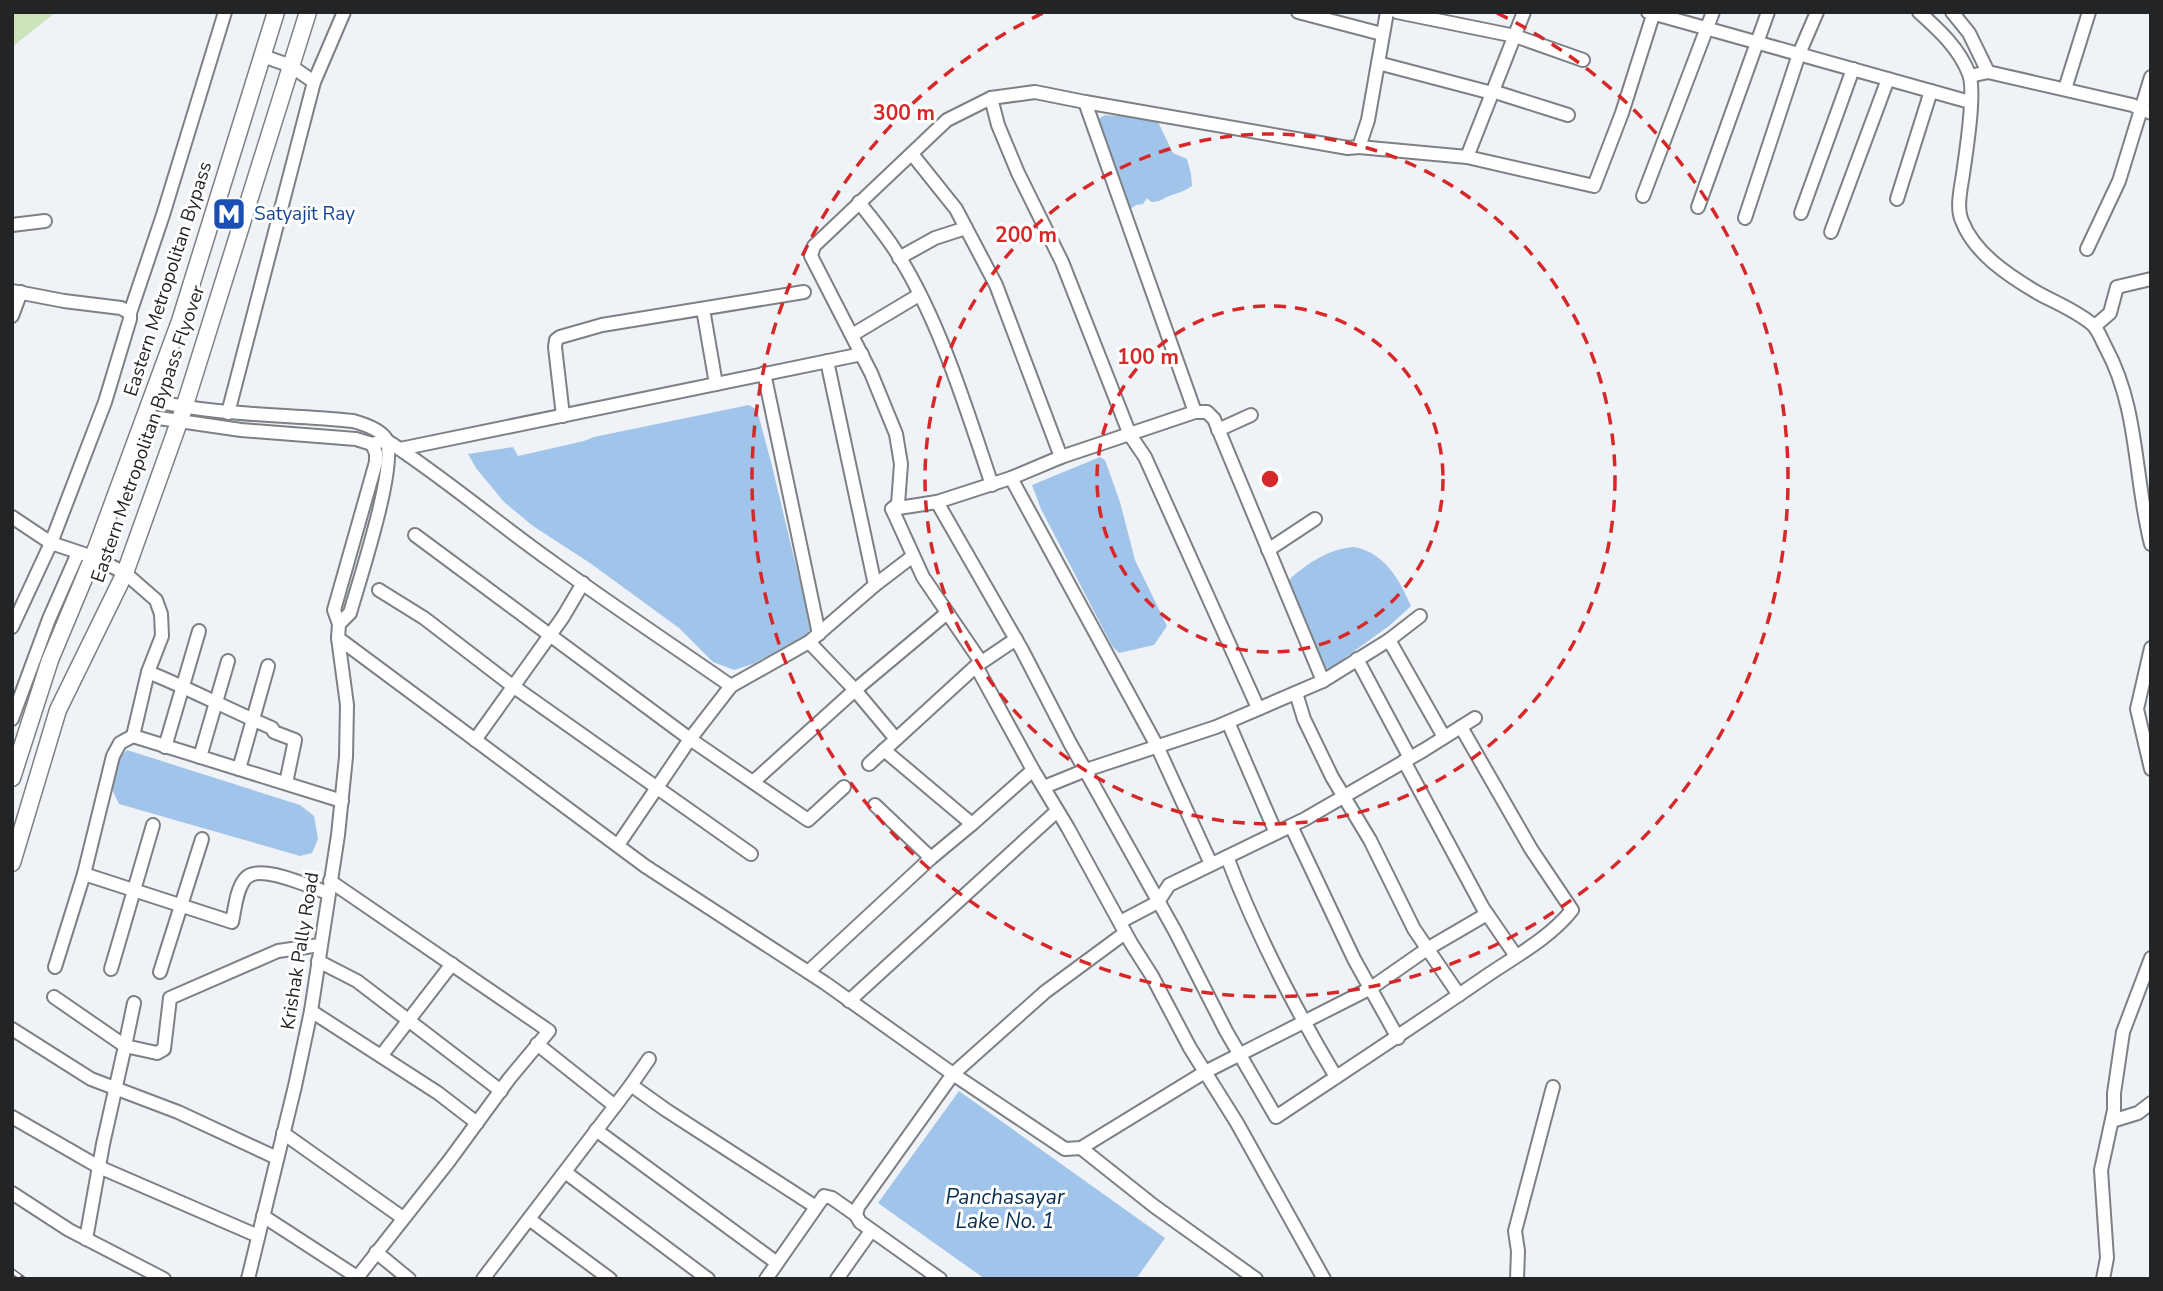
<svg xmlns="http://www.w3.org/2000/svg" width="2163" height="1291" viewBox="0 0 2163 1291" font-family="'Nunito Sans',sans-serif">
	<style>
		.green { fill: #cbe4b9 }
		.water { fill: #a1c4ea }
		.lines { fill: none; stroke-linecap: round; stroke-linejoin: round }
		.minor-casing { stroke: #7d8084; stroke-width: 16 }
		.major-casing { stroke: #7d8084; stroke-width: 19 }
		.minor { stroke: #fff; stroke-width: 12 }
		.major { stroke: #fff; stroke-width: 16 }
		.rail-casing { stroke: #5d5e61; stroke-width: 6 }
		.rail { stroke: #fff; stroke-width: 3.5; stroke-dasharray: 10; stroke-linecap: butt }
		.ring { fill: none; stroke: #d62828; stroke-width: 3.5; stroke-dasharray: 12 9 }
		.labels { text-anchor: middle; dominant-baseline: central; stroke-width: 6; stroke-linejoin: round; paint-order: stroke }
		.transit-label { font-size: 19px; fill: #164399; stroke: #fff; text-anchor: start }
		.street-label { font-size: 19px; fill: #232426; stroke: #fff }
		.water-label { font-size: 21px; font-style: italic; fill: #082f52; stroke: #fff }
		.centre { fill: #d62828; stroke: #fff; stroke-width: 3.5 }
		.ring-label { font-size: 21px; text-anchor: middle; font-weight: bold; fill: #d62828; stroke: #fff; stroke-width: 6; stroke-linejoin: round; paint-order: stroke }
	</style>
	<rect width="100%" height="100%" fill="#eff2f6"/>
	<path class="green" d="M 12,12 L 56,12 L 12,47 Z"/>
	<g class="water">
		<path d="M 1105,115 L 1144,118 L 1158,122 L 1173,153 L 1187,159 L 1191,174 L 1192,186 C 1183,192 1178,193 1169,196 C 1162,199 1160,202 1151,202 L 1147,198 L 1143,204 L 1136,205 L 1129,210 L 1096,124 L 1098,119 Z"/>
		<path d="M 749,405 L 757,410 L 771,462 L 811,628 L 806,635 L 753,664 L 734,670 L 713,662 L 679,628 L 590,563 L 533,526 L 504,502 L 476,468 L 468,454 L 513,447 L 518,456 L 584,441 L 594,437 Z"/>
		<path d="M 1100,457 L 1105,460 L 1120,502 L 1135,560 L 1167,626 L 1154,645 L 1119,653 L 1112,646 L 1041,509 L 1032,485 Z"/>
		<path d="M 1354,547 C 1385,553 1399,579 1411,606 L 1389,626 L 1328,670 C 1317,654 1307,637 1301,619 C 1296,606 1295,593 1289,580 C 1307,563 1329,549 1354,547 Z"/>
		<path d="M 127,750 L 300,805 L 314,816 L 318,839 L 312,853 L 300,856 L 119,804 L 111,787 L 119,758 Z"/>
		<path d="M 959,1091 L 1165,1238 L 1136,1279 L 985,1279 L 878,1203 Z"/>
	</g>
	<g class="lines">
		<defs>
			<g id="minor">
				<path d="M 1298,12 L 1382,34"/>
				<path d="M 1397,12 L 1515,36 L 1583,60"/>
				<path d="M 1648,12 L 1970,102"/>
				<path d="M 1919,12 C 1939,30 1959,48 1969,74 C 1976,92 1966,152 1963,174 C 1961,188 1956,208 1962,221 C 1974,253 2009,276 2038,293 C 2056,303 2077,311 2093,325 C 2099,331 2102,341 2106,348 C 2139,409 2134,478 2151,544"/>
				<path d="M 1952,12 L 1969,33 L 1988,72"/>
				<path d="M 263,56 L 291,66 L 314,82"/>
				<path d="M 1378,63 L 1492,93"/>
				<path d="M 1970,76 L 1988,72 L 2132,105 L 2151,113"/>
				<path d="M 2065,89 L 2089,12"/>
				<path d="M 1492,91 L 1568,115"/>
				<path d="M 991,98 L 998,125 L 1018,173 L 1062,262 L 1130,435 L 1145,457 L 1258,708"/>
				<path d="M 1085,102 L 1195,412"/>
				<path d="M 1359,147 L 1467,157 L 1594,186 L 1622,113 L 1654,12"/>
				<path d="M 912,154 L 956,209 L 996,285 L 1061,457"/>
				<path d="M 1467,157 L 1524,12"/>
				<path d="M 1643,196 L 1713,12"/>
				<path d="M 1897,199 L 1931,91"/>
				<path d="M 859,202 C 871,218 884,233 895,250 C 939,318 966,408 992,485"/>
				<path d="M 1698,207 L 1768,12"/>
				<path d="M 1801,213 L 1853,69"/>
				<path d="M 1745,218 L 1799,54 L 1817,12"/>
				<path d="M 12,225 L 45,221"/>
				<path d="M 1831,232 L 1888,79"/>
				<path d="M 2087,249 L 2119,181 L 2151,77"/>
				<path d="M 899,258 L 935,238 L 966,228"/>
				<path d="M 12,291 L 64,301 L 121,308 L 130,313"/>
				<path d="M 703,309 L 716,384"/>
				<path d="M 12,316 L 21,292"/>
				<path d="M 2095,326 L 2110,313 L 2117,287 L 2151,279"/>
				<path d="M 852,335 L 919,295"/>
				<path d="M 827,361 L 875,585"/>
				<path d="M 764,373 L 819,634"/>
				<path d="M 151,400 C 217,416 285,414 353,421 C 364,424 380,429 386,439 C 398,464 359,581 350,613 L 339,624"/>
				<path d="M 228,413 L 314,82 L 344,12"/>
				<path d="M 145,416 L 241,430 L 356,439 L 372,444 L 376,453 L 376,462 L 334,610 L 339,624 L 338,638 L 347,705 L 346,757 L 338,835 L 311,1011 L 295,1086 L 248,1279"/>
				<path d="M 563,416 L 555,347 L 556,340 L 560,337 L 602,325 L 804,292"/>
				<path d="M 1218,430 L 1251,415"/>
				<path d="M 372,444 L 386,440 C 445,478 498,524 555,564 C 613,606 672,645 731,686 L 809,642 L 875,585 L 913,556"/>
				<path d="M 400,449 L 862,354"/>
				<path d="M 1011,478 L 1157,746 L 1211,864"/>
				<path d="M 937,502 L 1022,650 L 1070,743 L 1175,931 L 1226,1031 L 1276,1117 C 1345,1071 1414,1026 1482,979 C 1512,958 1549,939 1572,910 L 1531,849 L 1461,727"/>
				<path d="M 892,509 L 937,502 L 1011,478 L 1061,457 L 1195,412 L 1207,412 L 1214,419 L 1323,681"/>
				<path d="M 12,517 L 51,543 L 93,557 L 125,573 L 156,600 L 161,614 L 162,636 L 148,672 L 133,736 L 342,801"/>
				<path d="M 415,535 L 690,739 L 808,820 L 844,787"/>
				<path d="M 1268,550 L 1315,519"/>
				<path d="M 379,590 L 424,618 L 510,684 L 751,854"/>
				<path d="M 12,627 L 51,543 L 105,402 L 130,319 L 130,313 L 163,215 L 225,12"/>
				<path d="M 338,638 L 645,866 L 825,983 L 953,1074 L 1065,1149 L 1081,1148 L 1205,1072 L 1371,988 L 1427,949 L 1487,914"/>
				<path d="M 1389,640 L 1444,737"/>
				<path d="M 809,642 L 855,690 L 896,739"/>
				<path d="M 2151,648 L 2137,709 L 2151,769"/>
				<path d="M 1357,659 L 1410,758"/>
				<path d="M 981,662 L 923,577 L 892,509 L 898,504 L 901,464 L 896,434 L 871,373 L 811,256 L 814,246 L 947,120 L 991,98 L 1035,92 L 1085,102 L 1348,148 L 1359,147 L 1368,120 L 1387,12"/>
				<path d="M 976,666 L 1033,770 L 1068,828 L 1131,943 L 1152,976 L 1190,1048 L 1237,1123 L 1324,1279"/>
				<path d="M 148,672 C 190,689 230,710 272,728 L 274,732 L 295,740 L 286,783"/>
				<path d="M 1296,693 L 1304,719 L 1332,777 L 1370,840 L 1414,929 L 1459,995"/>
				<path d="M 12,719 L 49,619 L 78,553"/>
				<path d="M 1228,722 L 1276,833"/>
				<path d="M 475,740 L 563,617 L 583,583"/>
				<path d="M 165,747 L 199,631"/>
				<path d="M 884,750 L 972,824"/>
				<path d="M 200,757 L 228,661"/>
				<path d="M 1404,761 L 1483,908 L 1516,956"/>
				<path d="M 869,764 L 976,666 L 1016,639"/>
				<path d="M 239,769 L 268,666"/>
				<path d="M 753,782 L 855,690 L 947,613"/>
				<path d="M 1044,787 L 1086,770 L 1216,727 L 1323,681 L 1389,640 L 1420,616"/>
				<path d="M 875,805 L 931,858"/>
				<path d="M 1291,826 L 1354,959 L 1398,1038"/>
				<path d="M 618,845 L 690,739 L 731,686"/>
				<path d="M 1227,857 C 1256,933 1294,1007 1336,1077"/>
				<path d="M 84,874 L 232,922 C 235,909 236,890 245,879 C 258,862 310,887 328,893"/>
				<path d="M 330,881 L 549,1031 L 509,1079 L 449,1161 L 356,1279"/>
				<path d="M 1120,922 L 1158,902 L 1169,885 L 1305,819 L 1424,750 L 1475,718"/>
				<path d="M 318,961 L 357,981 L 501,1091"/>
				<path d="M 55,967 L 84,874 L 113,756 L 120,743 L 133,736"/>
				<path d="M 111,969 L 153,825"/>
				<path d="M 160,972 L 202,839"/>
				<path d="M 808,972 L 931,858 L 972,824 L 1033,770"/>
				<path d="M 54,997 L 125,1046 L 103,1144 L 86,1239"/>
				<path d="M 849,1001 L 1057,811"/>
				<path d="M 134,1003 L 125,1046 L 157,1053 L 164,1049 L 170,998 L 278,951 L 320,945"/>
				<path d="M 311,1011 L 438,1093 L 477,1123"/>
				<path d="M 12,1029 L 91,1079 L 178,1112 L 277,1158"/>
				<path d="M 537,1044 L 615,1106"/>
				<path d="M 381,1056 L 452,964"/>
				<path d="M 631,1085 L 666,1110 L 816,1207"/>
				<path d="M 12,1117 L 99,1167 L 258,1236"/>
				<path d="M 2112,1121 L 2138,1113 L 2151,1103"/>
				<path d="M 596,1130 L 777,1263"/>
				<path d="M 283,1133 L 403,1218"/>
				<path d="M 1081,1148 L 1154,1206 L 1256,1279"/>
				<path d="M 565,1172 L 708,1279"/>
				<path d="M 12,1193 L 69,1230 L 164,1279"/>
				<path d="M 263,1216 L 357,1277"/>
				<path d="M 529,1219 L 610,1279"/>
				<path d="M 376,1252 L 409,1279"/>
				<path d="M 483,1279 L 631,1085 L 649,1059"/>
				<path d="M 766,1279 L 824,1196 L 832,1198 L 856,1215"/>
				<path d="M 837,1279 L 871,1231"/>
				<path d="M 940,1279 L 860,1222 L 856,1215 L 858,1207 L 953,1074 L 1045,992 L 1125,933"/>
				<path d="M 1517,1279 L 1518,1251 L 1515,1231 L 1553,1087"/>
				<path d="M 2103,1279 L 2107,1258 L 2101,1170 L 2114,1110 L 2114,1093 L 2123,1032 L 2151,958"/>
			</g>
			<g id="major">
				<path d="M 12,778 L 50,660 L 93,557 L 180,321 L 276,12"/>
				<path d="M 12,863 L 58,710 L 125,573 L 184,408 L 308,12"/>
			</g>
		</defs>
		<use href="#minor" class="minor-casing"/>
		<use href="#major" class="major-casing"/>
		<use href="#minor" class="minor"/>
		<use href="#major" class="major"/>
		<defs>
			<path id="rail" d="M 12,1271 L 23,1279"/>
		</defs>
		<use href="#rail" class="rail-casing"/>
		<use href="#rail" class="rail"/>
	</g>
	<g class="ring">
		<circle cx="1270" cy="479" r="173"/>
		<circle cx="1270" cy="479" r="345"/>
		<path d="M1497 13A518 518 0 1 1 1043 13"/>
	</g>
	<defs>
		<symbol id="metro-square" viewBox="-11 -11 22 22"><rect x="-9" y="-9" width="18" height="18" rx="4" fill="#1a4fb4" stroke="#fff"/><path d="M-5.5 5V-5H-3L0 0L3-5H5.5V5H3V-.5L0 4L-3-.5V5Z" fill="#fff"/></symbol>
	</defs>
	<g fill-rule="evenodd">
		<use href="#metro-square" x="210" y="195" width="38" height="38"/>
	</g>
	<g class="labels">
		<g class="transit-label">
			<text x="254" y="214">Satyajit Ray</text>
		</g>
		<g class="street-label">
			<text transform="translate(168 279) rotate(-72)">Eastern Metropolitan Bypass</text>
			<text transform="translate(148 434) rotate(-71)">Eastern Metropolitan Bypass Flyover</text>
			<text transform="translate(300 951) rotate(-81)">Krishak Pally Road</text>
		</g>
		<g class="water-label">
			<text x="1005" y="1197">Panchasayar<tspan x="1005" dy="24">Lake No. 1</tspan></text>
		</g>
	</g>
	<circle cx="1270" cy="479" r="10" class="centre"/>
	<g class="ring-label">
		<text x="904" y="120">300 m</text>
		<text x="1026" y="242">200 m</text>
		<text x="1148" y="364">100 m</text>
	</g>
	<rect width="2163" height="1291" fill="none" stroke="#232426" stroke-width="28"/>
</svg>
